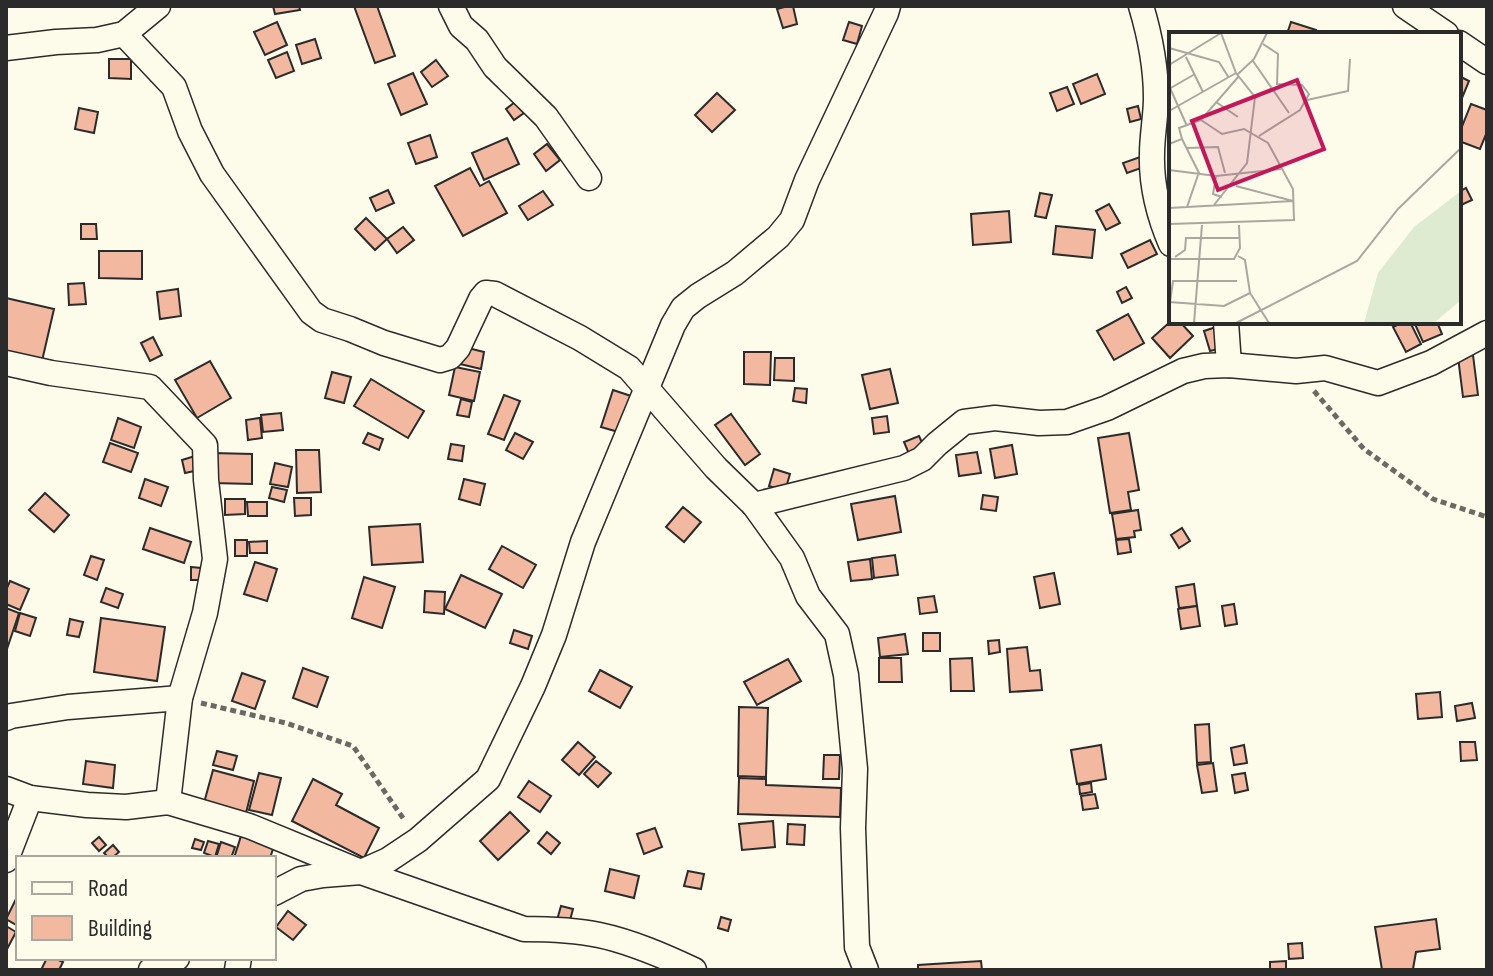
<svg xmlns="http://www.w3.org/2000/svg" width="1493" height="976" viewBox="0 0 1493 976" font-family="'Sofia Sans Condensed',sans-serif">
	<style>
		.building { fill: #f2b8a0; stroke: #2b2b2b; stroke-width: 2 }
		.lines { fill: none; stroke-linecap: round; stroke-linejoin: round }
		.minor-casing { stroke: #2b2b2b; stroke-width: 27 }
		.path { stroke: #6a6964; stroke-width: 5; stroke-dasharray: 6 4; stroke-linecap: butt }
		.minor { stroke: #fdfbea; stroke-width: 24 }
		.inset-road { fill: none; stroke: #a9a89e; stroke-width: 2 }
		.view { fill: #c2185b; fill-opacity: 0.15; stroke: #c2185b; stroke-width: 4 }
		.inset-edge { fill: none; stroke: #2b2b2b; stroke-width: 4 }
	</style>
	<rect width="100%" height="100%" fill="#fdfbea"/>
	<g class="building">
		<path d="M 273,6 L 299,6 L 300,10 L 275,14 Z"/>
		<path d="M 354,6 L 377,6 L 395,56 L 375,63 Z"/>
		<path d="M 788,6 L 793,6 L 797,24 L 783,28 L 777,9 Z"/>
		<path d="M 277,22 L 287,45 L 265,55 L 254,32 Z"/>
		<path d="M 849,22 L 862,26 L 857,44 L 843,40 Z"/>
		<path d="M 1291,22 L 1316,30 L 1315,34 L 1287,34 Z"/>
		<path d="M 315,39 L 321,58 L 302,64 L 296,45 Z"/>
		<path d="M 287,52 L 294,71 L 276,78 L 268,60 Z"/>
		<path d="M 109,59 L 131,59 L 131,79 L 109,78 Z"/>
		<path d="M 436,60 L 448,76 L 432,87 L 421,72 Z"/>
		<path d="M 413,73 L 427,104 L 401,115 L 388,84 Z"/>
		<path d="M 1097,74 L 1105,94 L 1081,104 L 1073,84 Z"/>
		<path d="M 1459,76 L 1469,81 L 1460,103 L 1459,103 Z"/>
		<path d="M 1067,87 L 1074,104 L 1057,111 L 1050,93 Z"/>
		<path d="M 717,93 L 735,110 L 712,132 L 695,115 Z"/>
		<path d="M 515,102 L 524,113 L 514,120 L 506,109 Z"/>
		<path d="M 1471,104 L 1487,110 L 1487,132 L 1480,149 L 1459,141 L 1459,134 Z"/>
		<path d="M 1138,106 L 1141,119 L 1130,122 L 1127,109 Z"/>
		<path d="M 79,108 L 98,112 L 94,133 L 75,129 Z"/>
		<path d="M 430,135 L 437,157 L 416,164 L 408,143 Z"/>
		<path d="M 507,138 L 519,164 L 484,180 L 472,153 Z"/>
		<path d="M 547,144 L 560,160 L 546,171 L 534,154 Z"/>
		<path d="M 1143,156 L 1147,166 L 1127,173 L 1123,163 Z"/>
		<path d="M 470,168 L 480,186 L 489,181 L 507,213 L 463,236 L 435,186 Z"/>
		<path d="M 1466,188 L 1472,200 L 1461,205 L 1459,192 Z"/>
		<path d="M 388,190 L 394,203 L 376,211 L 370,198 Z"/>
		<path d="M 543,191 L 553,205 L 528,220 L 519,206 Z"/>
		<path d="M 1040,193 L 1052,195 L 1046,218 L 1035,216 Z"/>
		<path d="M 1109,204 L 1120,223 L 1106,230 L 1096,211 Z"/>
		<path d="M 1009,211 L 1011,242 L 973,245 L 971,214 Z"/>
		<path d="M 366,218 L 387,239 L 375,250 L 355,229 Z"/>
		<path d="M 81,224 L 96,224 L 97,239 L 81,239 Z"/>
		<path d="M 1056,226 L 1095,230 L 1092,258 L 1053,254 Z"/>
		<path d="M 403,227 L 414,240 L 397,253 L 387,239 Z"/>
		<path d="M 1150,240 L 1157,254 L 1128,268 L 1121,254 Z"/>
		<path d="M 99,251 L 142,251 L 142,279 L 99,278 Z"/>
		<path d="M 84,283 L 86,304 L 69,305 L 68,284 Z"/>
		<path d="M 1126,287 L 1132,298 L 1122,303 L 1117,292 Z"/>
		<path d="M 178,289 L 181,316 L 160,319 L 157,292 Z"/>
		<path d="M 6,298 L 54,309 L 42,361 L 6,353 Z"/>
		<path d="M 1128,314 L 1144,343 L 1114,360 L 1097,331 Z"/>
		<path d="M 1171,321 L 1180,322 L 1193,336 L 1170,358 L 1152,338 Z"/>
		<path d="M 1403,322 L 1410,322 L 1421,344 L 1406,352 L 1393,327 Z"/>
		<path d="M 1414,322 L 1437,322 L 1442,334 L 1423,342 Z"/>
		<path d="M 1219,326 L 1226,347 L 1210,351 L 1204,331 Z"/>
		<path d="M 153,337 L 162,355 L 150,361 L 141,343 Z"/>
		<path d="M 464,347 L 484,352 L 481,369 L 460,364 Z"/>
		<path d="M 744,352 L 771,352 L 770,385 L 744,384 Z"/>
		<path d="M 1473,355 L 1478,395 L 1463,397 L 1458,357 Z"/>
		<path d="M 775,358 L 794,358 L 794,381 L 774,380 Z"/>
		<path d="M 210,361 L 231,398 L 197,418 L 175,380 Z"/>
		<path d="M 455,367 L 480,372 L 474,401 L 449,395 Z"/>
		<path d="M 890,369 L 898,403 L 870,409 L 862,375 Z"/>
		<path d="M 332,372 L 351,377 L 344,403 L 325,398 Z"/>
		<path d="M 371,379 L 424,411 L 408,438 L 354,406 Z"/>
		<path d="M 795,388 L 807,389 L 806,403 L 793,401 Z"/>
		<path d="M 613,390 L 634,397 L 622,433 L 601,427 Z"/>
		<path d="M 504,395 L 520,401 L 504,440 L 488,434 Z"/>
		<path d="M 461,399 L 472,402 L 469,417 L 457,415 Z"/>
		<path d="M 281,413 L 283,430 L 263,432 L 261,415 Z"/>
		<path d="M 731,414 L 760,454 L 745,465 L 715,425 Z"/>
		<path d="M 887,416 L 889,432 L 874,434 L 872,418 Z"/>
		<path d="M 118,418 L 141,427 L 134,448 L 111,440 Z"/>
		<path d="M 260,418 L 262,438 L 248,440 L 246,420 Z"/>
		<path d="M 368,433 L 383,439 L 379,450 L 363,443 Z"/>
		<path d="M 515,433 L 533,442 L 523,459 L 506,450 Z"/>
		<path d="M 1129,433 L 1139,490 L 1128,492 L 1131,510 L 1110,513 L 1098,438 Z"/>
		<path d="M 919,436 L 924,447 L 909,454 L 904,442 Z"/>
		<path d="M 110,443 L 138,453 L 131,472 L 103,462 Z"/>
		<path d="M 451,444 L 464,446 L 462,461 L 448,459 Z"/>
		<path d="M 1012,445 L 1017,474 L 995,478 L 990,449 Z"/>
		<path d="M 296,450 L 319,450 L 321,492 L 297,493 Z"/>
		<path d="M 977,452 L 981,473 L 959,476 L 956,455 Z"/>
		<path d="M 213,453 L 252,454 L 252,484 L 213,483 Z"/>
		<path d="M 195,456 L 199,470 L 185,473 L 182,460 Z"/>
		<path d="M 275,463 L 292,467 L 288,487 L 270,484 Z"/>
		<path d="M 774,469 L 790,474 L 785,491 L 769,486 Z"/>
		<path d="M 145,479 L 168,487 L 161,506 L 139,498 Z"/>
		<path d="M 464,479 L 485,484 L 480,505 L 459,499 Z"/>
		<path d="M 272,487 L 287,490 L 284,502 L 269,498 Z"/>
		<path d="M 45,493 L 69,515 L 54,532 L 29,510 Z"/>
		<path d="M 983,495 L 998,497 L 996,511 L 981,509 Z"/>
		<path d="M 895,496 L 901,532 L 858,540 L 851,504 Z"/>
		<path d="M 294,498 L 311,498 L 311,515 L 295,516 Z"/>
		<path d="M 225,499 L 245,499 L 245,514 L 225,515 Z"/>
		<path d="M 247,502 L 267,502 L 267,516 L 248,516 Z"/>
		<path d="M 683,507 L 701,522 L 684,542 L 666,527 Z"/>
		<path d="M 1138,510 L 1141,530 L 1134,531 L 1135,537 L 1116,539 L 1112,514 Z"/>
		<path d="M 420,524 L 423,562 L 372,565 L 369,527 Z"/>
		<path d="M 150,528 L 191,542 L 184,563 L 143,549 Z"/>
		<path d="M 1182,528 L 1190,541 L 1179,548 L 1171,535 Z"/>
		<path d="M 1129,539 L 1131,552 L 1118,554 L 1116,540 Z"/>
		<rect x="235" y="540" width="12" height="16"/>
		<path d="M 267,541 L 267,553 L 250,553 L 249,542 Z"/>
		<path d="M 502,546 L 536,565 L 523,588 L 489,569 Z"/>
		<path d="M 895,555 L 898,575 L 874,578 L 872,558 Z"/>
		<path d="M 91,556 L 104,560 L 97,580 L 84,575 Z"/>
		<path d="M 870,559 L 872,579 L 851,581 L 848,562 Z"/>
		<path d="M 255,562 L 277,569 L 267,601 L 244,594 Z"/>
		<path d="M 191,567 L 201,568 L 201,580 L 191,580 Z"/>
		<path d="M 1054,573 L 1060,604 L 1040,608 L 1034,577 Z"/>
		<path d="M 461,575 L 502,594 L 485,628 L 445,609 Z"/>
		<path d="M 364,577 L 395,587 L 382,628 L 352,618 Z"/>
		<path d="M 10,581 L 29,589 L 20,610 L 6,604 L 6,590 Z"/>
		<path d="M 1194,584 L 1197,606 L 1179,608 L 1176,587 Z"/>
		<path d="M 106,588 L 123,594 L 118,608 L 101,602 Z"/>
		<path d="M 425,591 L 445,592 L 444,614 L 424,612 Z"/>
		<path d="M 934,596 L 937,612 L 920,614 L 918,598 Z"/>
		<path d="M 1234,604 L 1237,624 L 1225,626 L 1222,606 Z"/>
		<path d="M 1197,606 L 1200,626 L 1181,629 L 1178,609 Z"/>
		<path d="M 6,608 L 19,613 L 7,649 L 6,648 Z"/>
		<path d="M 20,613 L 36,618 L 30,636 L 15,631 Z"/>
		<path d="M 101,618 L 165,627 L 157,681 L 94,672 Z"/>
		<path d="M 70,619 L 83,622 L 79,637 L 67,635 Z"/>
		<path d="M 514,630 L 532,636 L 528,649 L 510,643 Z"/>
		<rect x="923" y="633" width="17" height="18"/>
		<path d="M 905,634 L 908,654 L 880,657 L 878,638 Z"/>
		<path d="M 999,640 L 1000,652 L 989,654 L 988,641 Z"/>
		<path d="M 1027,647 L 1030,671 L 1040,670 L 1042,690 L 1010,692 L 1007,649 Z"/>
		<path d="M 879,658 L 901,658 L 902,682 L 879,682 Z"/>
		<path d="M 972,658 L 974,691 L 951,691 L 950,659 Z"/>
		<path d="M 788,659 L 801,681 L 757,705 L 744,682 Z"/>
		<path d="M 303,668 L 328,677 L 317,707 L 293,698 Z"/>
		<path d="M 600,670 L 632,687 L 620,708 L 589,691 Z"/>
		<path d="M 242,673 L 265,681 L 255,709 L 232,701 Z"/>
		<path d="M 1440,692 L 1442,717 L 1418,719 L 1416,694 Z"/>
		<path d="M 1472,703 L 1475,718 L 1457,721 L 1455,706 Z"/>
		<path d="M 739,707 L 768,708 L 766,777 L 738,776 Z"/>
		<path d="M 1209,724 L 1211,762 L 1197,763 L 1195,725 Z"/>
		<path d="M 578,742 L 595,757 L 579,775 L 562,760 Z"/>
		<path d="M 1460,742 L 1475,742 L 1477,760 L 1461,761 Z"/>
		<path d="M 1101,745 L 1106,779 L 1077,784 L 1071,750 Z"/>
		<path d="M 1244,745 L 1247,763 L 1234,765 L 1231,748 Z"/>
		<path d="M 217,751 L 237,756 L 233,770 L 213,765 Z"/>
		<path d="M 824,755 L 840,755 L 839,779 L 823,779 Z"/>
		<path d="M 86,761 L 115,765 L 113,788 L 83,784 Z"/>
		<path d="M 596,761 L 611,773 L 598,787 L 584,774 Z"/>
		<path d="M 1213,763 L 1217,791 L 1202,793 L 1197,765 Z"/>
		<path d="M 213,770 L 254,781 L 246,813 L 204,803 Z"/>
		<path d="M 259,773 L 281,778 L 272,815 L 249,810 Z"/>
		<path d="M 1245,773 L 1248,790 L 1235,793 L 1232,775 Z"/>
		<path d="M 739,778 L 766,779 L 766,785 L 841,788 L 840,817 L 738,814 Z"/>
		<path d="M 313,779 L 342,794 L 336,805 L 379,828 L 364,858 L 292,821 Z"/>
		<path d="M 529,781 L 551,796 L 540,812 L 518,797 Z"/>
		<path d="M 1091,783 L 1092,792 L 1080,794 L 1079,785 Z"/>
		<path d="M 1095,794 L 1098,808 L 1083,810 L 1081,796 Z"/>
		<path d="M 510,812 L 529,831 L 498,860 L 480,841 Z"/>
		<path d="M 773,821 L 775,847 L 742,850 L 739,824 Z"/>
		<path d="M 788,824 L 805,825 L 804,845 L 787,844 Z"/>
		<path d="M 655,828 L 662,847 L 644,854 L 637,834 Z"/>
		<path d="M 547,832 L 560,843 L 551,854 L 538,843 Z"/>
		<path d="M 241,836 L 274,846 L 270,858 L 234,858 Z"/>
		<path d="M 99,837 L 106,845 L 99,851 L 92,843 Z"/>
		<path d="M 195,839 L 204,842 L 201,850 L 192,848 Z"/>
		<path d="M 208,841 L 219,844 L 215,857 L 204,853 Z"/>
		<path d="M 221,842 L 235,847 L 231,858 L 216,858 Z"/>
		<path d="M 113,845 L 119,852 L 112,858 L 109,858 L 104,853 Z"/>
		<path d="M 610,869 L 639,876 L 634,898 L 605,891 Z"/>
		<path d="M 688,871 L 704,874 L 701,889 L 684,886 Z"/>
		<path d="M 18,895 L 18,926 L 6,919 Z"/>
		<path d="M 561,906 L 573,909 L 569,924 L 557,920 Z"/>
		<path d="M 288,911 L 306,925 L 293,940 L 276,927 Z"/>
		<path d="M 721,917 L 731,920 L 728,931 L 718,928 Z"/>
		<path d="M 1436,919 L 1440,949 L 1416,952 L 1413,969 L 1382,970 L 1375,927 Z"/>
		<path d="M 6,926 L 16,932 L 6,951 Z"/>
		<path d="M 1302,943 L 1303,958 L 1289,959 L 1288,944 Z"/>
		<path d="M 47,958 L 54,958 L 63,962 L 59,970 L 41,970 Z"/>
		<path d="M 981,961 L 982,970 L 918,970 L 918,965 Z"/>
		<path d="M 1286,961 L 1286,970 L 1270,970 L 1270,962 Z"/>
	</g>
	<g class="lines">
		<defs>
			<g id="minor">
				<path d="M 451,6 L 461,26 L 477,40 L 495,67 L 546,117 L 589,178"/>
				<path d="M 1141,6 C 1150,36 1156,66 1156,98 C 1156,116 1152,135 1152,154 C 1151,185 1159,216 1171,244"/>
				<path d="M 1405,6 L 1446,34"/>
				<path d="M 124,34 L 174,87 L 190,131 L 212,174 L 311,312 L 322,320 L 350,329 L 384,343 L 440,360 L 450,357 L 458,348 L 481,299 L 486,293 L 495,294 L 580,338 L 629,368 L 716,468 L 754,505 L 792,558 L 808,596 L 837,634 L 846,675 L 855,769 L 853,828 L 857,947 L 866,970"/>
				<path d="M 1459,43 L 1487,62"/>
				<path d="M 6,48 L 56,42 L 97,40 L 124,34 L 158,6"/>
				<path d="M 1226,322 L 1229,365"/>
				<path d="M 6,363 L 51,373 L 150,387 L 205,445 L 206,480 L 215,559 L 205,613 L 180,698 L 168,802"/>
				<path d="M 754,505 L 904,468 L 922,459 L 937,444 L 964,422 L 995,418 L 1039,423 L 1067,422 L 1107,408 L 1183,371 L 1204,366 L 1229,365 L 1296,371 L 1325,368 L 1378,383 L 1431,363 L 1487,333"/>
				<path d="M 6,718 L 11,716 L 68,707 L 180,698"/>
				<path d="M 6,789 L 30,798 L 87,805 L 126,807 L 168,802 L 249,826 L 361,872 L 524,929 C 549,929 575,930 599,935 C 632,942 664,956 694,970"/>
				<path d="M 6,860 L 30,798"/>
				<path d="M 274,893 L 301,879 L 323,875 L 361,872 L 388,860 L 418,840 L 488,779 L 533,686 L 554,635 L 583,542 L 673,325 L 683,308 L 698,296 L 735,273 L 778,237 L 792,220 L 807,180 L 886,13 L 888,6"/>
				<path d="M 151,970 L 177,958"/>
				<path d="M 237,970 L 239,958"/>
			</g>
		</defs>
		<use href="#minor" class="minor-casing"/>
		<g class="path">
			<path d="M 1314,391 L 1364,449 L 1433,499 L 1487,517"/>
			<path d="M 201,703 L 286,723 L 353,746 L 405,821"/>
		</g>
		<use href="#minor" class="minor"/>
	</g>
	<g transform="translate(1169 32)">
		<rect width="292" height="292" fill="#fdfbea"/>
		<path d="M 292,159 L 292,268 L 265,291 L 195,291 L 209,241 L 245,195 Z" fill="#deebd1"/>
		<path class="inset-road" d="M 0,16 L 50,30 L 60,46M 17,25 L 34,60M 84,29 L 120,81M 0,33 L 52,1M 69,42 L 85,27 L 98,1M 1,56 L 18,94M 0,57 L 26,42M 138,68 L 179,59 L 181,27M 47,70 L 69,85M 0,79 L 67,41M 90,104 L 131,78 L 140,62 L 133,53 L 108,52 L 109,22 L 94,12M 13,107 L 31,143M 0,112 L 13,107 L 10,96 L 32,88 L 70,44M 18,116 L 49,115 L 56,141M 0,138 L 47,144 L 112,137M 47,144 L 44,162 L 53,165M 67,154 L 124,169M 45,173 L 78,131 L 86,65 L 67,41 L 52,1M 18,175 L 29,143M 0,176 L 124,169M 0,192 L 125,188 L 124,157 L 99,111 L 75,97 L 53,102 L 32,88M 69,224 L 76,228 L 81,261 L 100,291M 6,225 L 16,218 L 17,206 L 70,206M 1,227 L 65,227 L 71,216 L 70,193M 0,270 L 55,274 L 81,261M 1,270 L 4,249 L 68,249M 25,291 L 33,193M 67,291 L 188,229 L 229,177 L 292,116"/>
		<path class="view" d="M 128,48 L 155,117 L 49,158 L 23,89 Z"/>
		<rect width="292" height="292" class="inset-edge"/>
	</g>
	<rect width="1493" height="976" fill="none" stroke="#2b2b2b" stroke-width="16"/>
	<rect x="16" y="856" width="260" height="104" fill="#fdfbea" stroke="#a9a89e" stroke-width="2"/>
	<rect x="32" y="882" width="40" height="12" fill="#fdfbea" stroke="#a9a89e" stroke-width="2"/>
	<text x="88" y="896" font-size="24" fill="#2b2b2b">Road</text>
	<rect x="32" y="916" width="40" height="24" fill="#f2b8a0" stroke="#a9a89e" stroke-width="2"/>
	<text x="88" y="936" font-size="24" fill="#2b2b2b">Building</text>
</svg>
